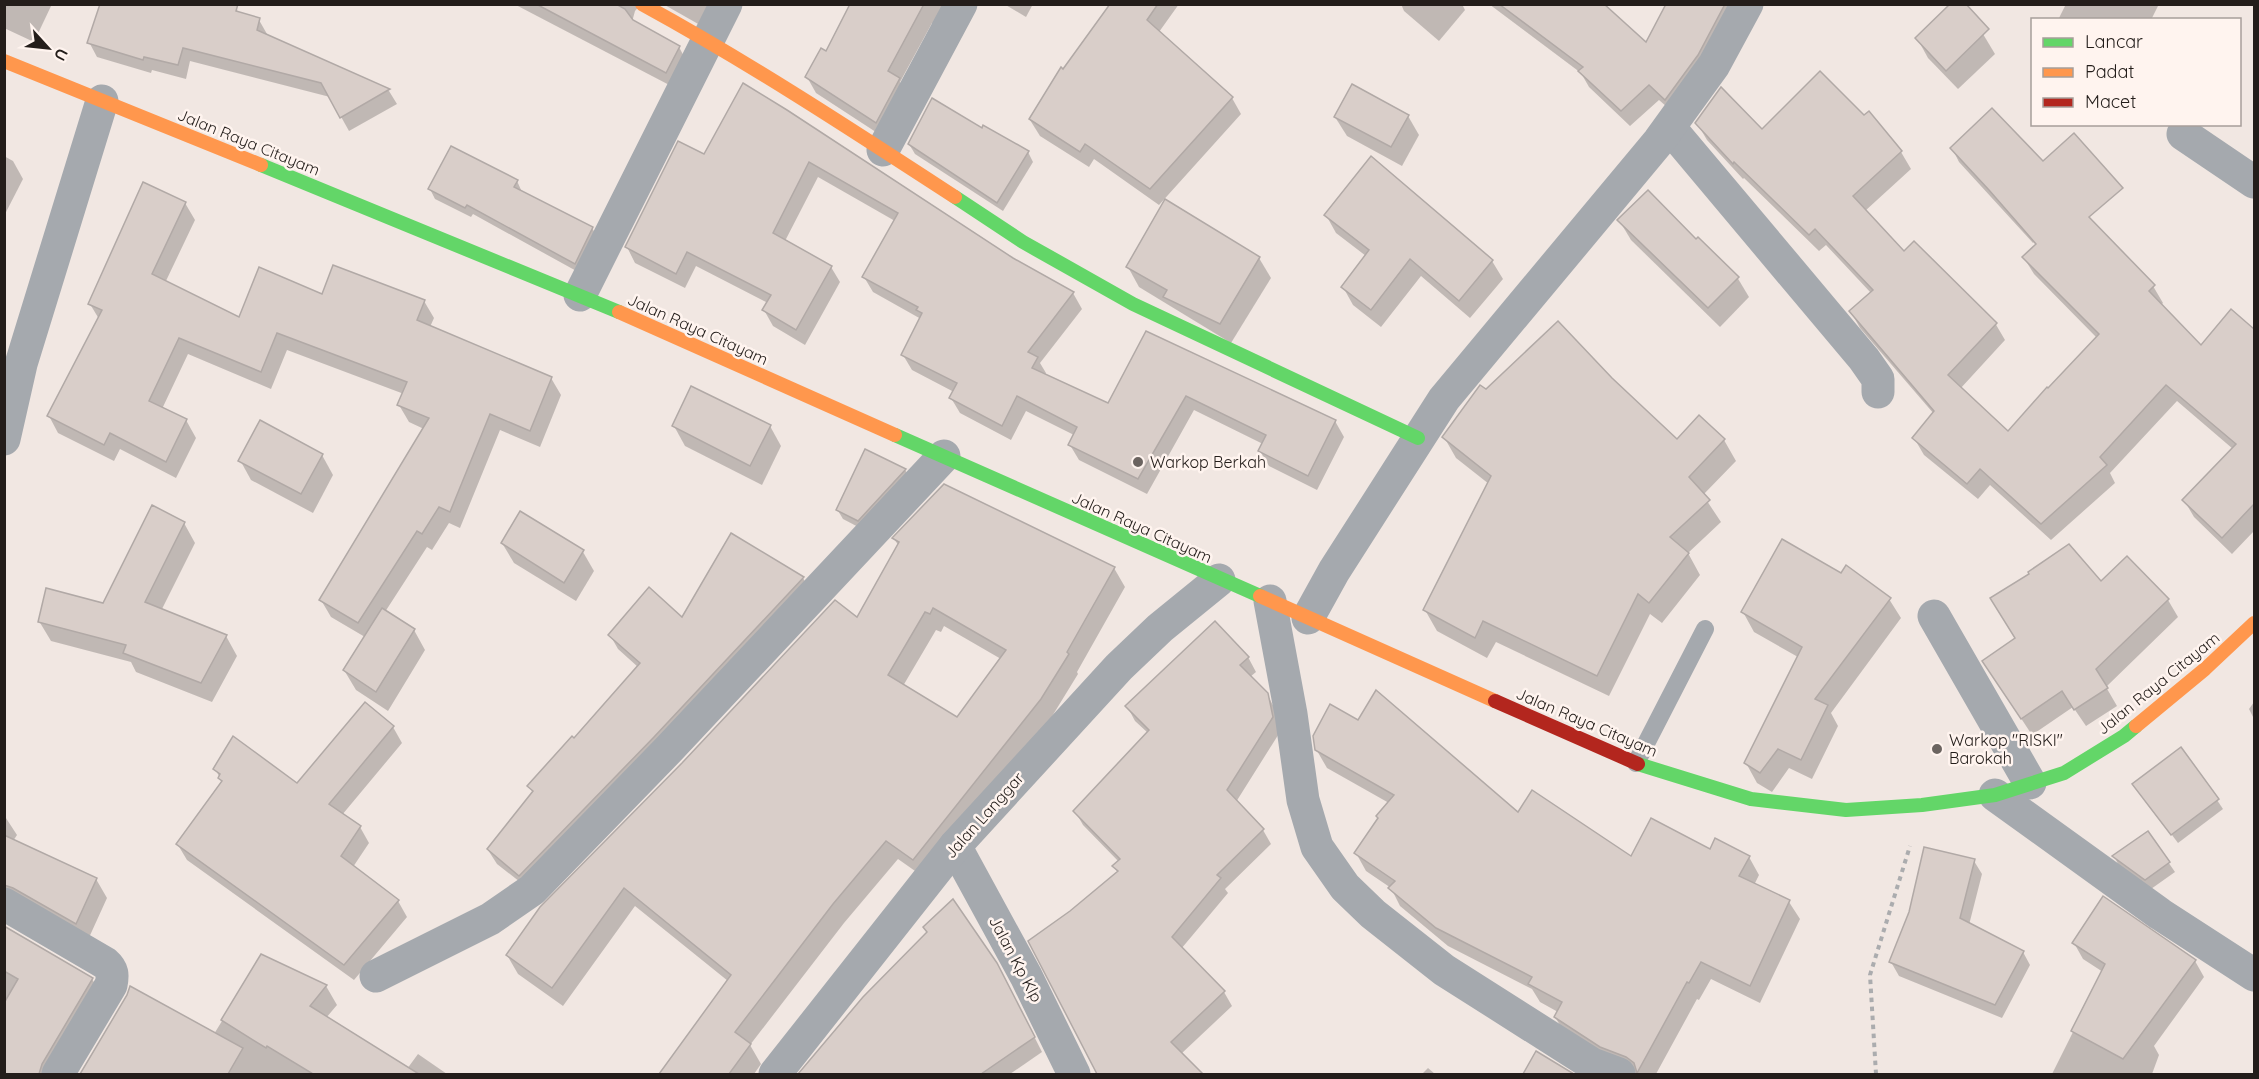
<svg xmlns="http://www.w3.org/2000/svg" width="2259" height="1079" viewBox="0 0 2259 1079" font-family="Quicksand,sans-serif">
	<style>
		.shadow { fill: #0003; fill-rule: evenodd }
		.building { fill: #d9cec9; stroke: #b1a9a6; stroke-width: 1.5; fill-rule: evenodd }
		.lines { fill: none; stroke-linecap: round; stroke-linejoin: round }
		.path { stroke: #abacae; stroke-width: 4; stroke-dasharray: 4.5 4.5; stroke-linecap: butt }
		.lane { stroke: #a5a9ae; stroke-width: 18 }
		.street { stroke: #a5a9ae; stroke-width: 33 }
		.fast { stroke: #63d668; stroke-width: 14 }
		.slow { stroke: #ff974d; stroke-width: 14 }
		.jam { stroke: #b3261e; stroke-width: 14 }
		.poi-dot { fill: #6b6460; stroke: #fff4ef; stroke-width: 2 }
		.labels { text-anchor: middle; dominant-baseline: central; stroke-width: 5; stroke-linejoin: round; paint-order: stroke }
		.street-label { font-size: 16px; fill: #231d1a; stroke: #fff4ef }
		.poi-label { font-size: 16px; fill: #231d1a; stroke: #fff4ef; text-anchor: start }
	</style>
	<rect width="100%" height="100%" fill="#f1e7e2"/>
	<g class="shadow">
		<path d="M 4,4 L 52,4 L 34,42 L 4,28 Z"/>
		<path d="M 514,4 L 641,4 L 635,11 L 632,22 L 679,47 L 688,64 L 675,88 Z"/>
		<path d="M 663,4 L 726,4 L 707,29 Z"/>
		<path d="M 852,4 L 947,4 L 937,25 L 932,23 L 900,82 L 908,96 L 885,138 L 816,93 L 807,77 L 827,53 Z"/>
		<path d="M 1004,4 L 1033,4 L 1026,17 Z"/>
		<path d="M 1112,4 L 1179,4 L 1159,32 L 1232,98 L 1241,114 L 1159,205 L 1094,159 L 1089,167 L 1040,136 L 1030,120 L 1063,71 Z"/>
		<path d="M 1401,4 L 1462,4 L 1465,10 L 1439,41 L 1404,11 Z"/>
		<path d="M 1489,4 L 1601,4 L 1646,44 L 1668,4 L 1743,4 L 1675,114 L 1659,100 L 1630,126 L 1589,87 L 1581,73 Z"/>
		<path d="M 2066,4 L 2159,4 L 2151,20 L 2058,20 Z"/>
		<path d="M 236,9 L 239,13 L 259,20 L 267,34 L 267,36 L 389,91 L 397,104 L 349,131 L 330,97 L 190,61 L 186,79 L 152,70 L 151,73 L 97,57 L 89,42 Z"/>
		<path d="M 1983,34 L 1995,54 L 1958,89 L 1928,58 L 1917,38 Z"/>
		<path d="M 744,85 L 1012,259 L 1073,293 L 1082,309 L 1040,363 L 1046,373 L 1045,375 L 1108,405 L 1146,333 L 1335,421 L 1344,437 L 1317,490 L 1269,466 L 1260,451 L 1263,444 L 1194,410 L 1147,494 L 1079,460 L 1070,445 L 1074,435 L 1026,411 L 1011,440 L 960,413 L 951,398 L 954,392 L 912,370 L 903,355 L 921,319 L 873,292 L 864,277 L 895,221 L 818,177 L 785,241 L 831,267 L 840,282 L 805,345 L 773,326 L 764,310 L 768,303 L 696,266 L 685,288 L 635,263 L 627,247 L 704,156 Z"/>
		<path d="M 1869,113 L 1901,152 L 1911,169 L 1865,211 L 1904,253 L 1995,323 L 2005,340 L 1960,389 L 2008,434 L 2097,338 L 2034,274 L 2024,258 L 2036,246 L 2034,242 L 2033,243 L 1959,162 L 1952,148 L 2061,188 L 2153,286 L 2163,303 L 2161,305 L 2201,348 L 2231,311 L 2254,331 L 2254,531 L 2232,554 L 2194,517 L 2184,500 L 2233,449 L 2177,401 L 2110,473 L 2115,483 L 2051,540 L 1990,485 L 1978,499 L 1924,455 L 1914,438 L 1934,414 L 1860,328 L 1851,312 L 1871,293 L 1826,245 L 1819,251 L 1744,178 L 1743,179 L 1707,140 L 1697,123 L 1762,132 L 1864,117 Z"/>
		<path d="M 1408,116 L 1419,135 L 1402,166 L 1347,136 L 1335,117 Z"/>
		<path d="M 982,130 L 1028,152 L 1033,162 L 1003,211 L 915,154 L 909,144 Z"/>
		<path d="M 4,156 L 13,161 L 23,179 L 4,216 Z"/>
		<path d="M 517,181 L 522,192 L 592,228 L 598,238 L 580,273 L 473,214 L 471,217 L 435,199 L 430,189 Z"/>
		<path d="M 185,203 L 195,220 L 165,283 L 240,319 L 323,296 L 424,301 L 434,318 L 430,327 L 551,378 L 561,395 L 540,447 L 500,430 L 460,528 L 449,523 L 432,550 L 427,547 L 385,612 L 414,630 L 425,650 L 388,711 L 356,690 L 344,670 L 365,637 L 331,617 L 321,600 L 424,429 L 409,422 L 399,405 L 404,394 L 287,350 L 271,389 L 188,354 L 162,409 L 186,420 L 196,438 L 176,478 L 120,449 L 114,461 L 58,433 L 49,416 L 99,319 L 90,304 Z"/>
		<path d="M 1326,215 L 1492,261 L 1503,279 L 1470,318 L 1421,276 L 1381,327 L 1353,305 L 1343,287 L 1366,256 L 1336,233 Z"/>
		<path d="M 1619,220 L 1696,242 L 1737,277 L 1749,297 L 1720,327 L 1631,240 Z"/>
		<path d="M 1259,258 L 1271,278 L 1231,343 L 1139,287 L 1128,267 Z"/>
		<path d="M 1611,379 L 1677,441 L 1724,440 L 1736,461 L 1703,495 L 1721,522 L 1688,553 L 1700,575 L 1662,623 L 1650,614 L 1609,696 L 1496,642 L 1487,658 L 1437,631 L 1425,610 L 1489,484 L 1456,458 L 1444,437 L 1486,391 Z"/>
		<path d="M 674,426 L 770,426 L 781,446 L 762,485 L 685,446 Z"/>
		<path d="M 866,451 L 905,470 L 911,479 L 864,530 L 843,519 L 837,509 Z"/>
		<path d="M 322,455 L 333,475 L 313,513 L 251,480 L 240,460 Z"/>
		<path d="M 184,523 L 195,543 L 161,611 L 226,636 L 237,656 L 212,702 L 136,672 L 131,662 L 51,641 L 39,621 L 104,605 Z"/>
		<path d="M 731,535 L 803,578 L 811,592 L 529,889 L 497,864 L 488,850 L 533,793 L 529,786 L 574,740 L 638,667 L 618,649 L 610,635 L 683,619 Z"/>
		<path d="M 894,539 L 1114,568 L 1125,587 L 1077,672 L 1078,674 L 1051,718 L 925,878 L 898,859 L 844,923 L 750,1045 L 761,1064 L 754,1074 L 661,1074 L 728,981 L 635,906 L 563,1006 L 518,974 L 507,955 L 857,619 L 899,546 ZM 944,626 L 1001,659 L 957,719 L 903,686 L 936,630 L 941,632 Z"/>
		<path d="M 502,543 L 583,552 L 594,571 L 576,601 L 514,563 Z"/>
		<path d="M 1889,599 L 1901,618 L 1831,713 L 1838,726 L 1812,779 L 1789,768 L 1772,792 L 1757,783 L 1746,763 L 1798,657 L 1754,632 L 1743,612 Z"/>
		<path d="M 2168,600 L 2178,617 L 2106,687 L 2117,706 L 2086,726 L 2073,707 L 2032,735 L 1984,662 Z"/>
		<path d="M 1248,657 L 1256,672 L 1250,677 L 1267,694 L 1275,709 L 1280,732 L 1236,802 L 1263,830 L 1271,844 L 1225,889 L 1228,893 L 1181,949 L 1224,992 L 1232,1006 L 1181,1054 L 1201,1074 L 1098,1074 L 1030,941 L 1071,912 L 1118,873 L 1114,867 L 1119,862 L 1083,825 L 1075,811 L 1148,733 L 1135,721 L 1127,706 Z"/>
		<path d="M 2254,702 L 2254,719 L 2249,709 Z"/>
		<path d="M 365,704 L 393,727 L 402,743 L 342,815 L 360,827 L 369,843 L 353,867 L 398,901 L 407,917 L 354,980 L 187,860 L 178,845 L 223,783 L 215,769 L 297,785 Z"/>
		<path d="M 1316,749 L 1518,814 L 1632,858 L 1711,851 L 1749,857 L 1759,875 L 1754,885 L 1789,902 L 1800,919 L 1760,1003 L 1711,979 L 1699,1000 L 1697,999 L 1656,1074 L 1638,1074 L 1612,1065 L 1566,1035 L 1555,1017 L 1558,1012 L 1540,1002 L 1532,989 L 1448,946 L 1400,906 L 1391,888 L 1366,871 L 1356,853 L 1389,803 L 1327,768 Z"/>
		<path d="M 2134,784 L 2217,800 L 2223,809 L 2178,843 Z"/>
		<path d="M 4,815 L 17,835 L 13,841 L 96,879 L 107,898 L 87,942 L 4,907 Z"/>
		<path d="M 2148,833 L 2175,872 L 2151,889 L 2119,866 L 2114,856 Z"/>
		<path d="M 1974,861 L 1982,874 L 1969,925 L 2023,952 L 2030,965 L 2002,1018 L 1899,976 L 1891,962 Z"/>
		<path d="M 4,928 L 92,979 L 103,998 L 58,1074 L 4,1074 Z"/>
		<path d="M 2074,943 L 2195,961 L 2204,977 L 2154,1046 L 2159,1055 L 2152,1074 L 2052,1074 L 2103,972 L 2083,959 Z"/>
		<path d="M 262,956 L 326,986 L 337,1005 L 326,1018 L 407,1069 L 418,1054 L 447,1074 L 81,1074 L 128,995 L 214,1034 Z"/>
		<path d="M 1005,979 L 1042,1052 L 1010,1074 L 819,1074 L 811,1061 Z"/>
		<path d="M 1537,1053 L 1571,1074 L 1525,1074 Z"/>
		<path d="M 1428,1068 L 1435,1074 L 1422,1074 Z"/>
	</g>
	<g class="building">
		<path d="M 100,4 L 238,4 L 236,11 L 260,18 L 257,30 L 390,89 L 340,118 L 321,83 L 183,48 L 178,65 L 144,57 L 143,60 L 87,43 Z"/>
		<path d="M 536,4 L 616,4 L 625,9 L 633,20 L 680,46 L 666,73 Z"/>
		<path d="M 850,4 L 924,4 L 888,71 L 900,78 L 876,123 L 805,77 L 821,48 L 826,51 Z"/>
		<path d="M 1110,4 L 1158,4 L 1147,20 L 1233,97 L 1150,189 L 1085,144 L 1080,152 L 1029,119 L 1061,67 L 1063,69 Z"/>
		<path d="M 1499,4 L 1604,4 L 1646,42 L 1666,4 L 1725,4 L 1698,55 L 1665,100 L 1649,85 L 1621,111 L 1578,71 L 1583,67 Z"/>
		<path d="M 1950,4 L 1966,4 L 1989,29 L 1946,71 L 1915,38 Z"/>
		<path d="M 1820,71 L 1864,115 L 1869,111 L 1902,151 L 1853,196 L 1904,251 L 1914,241 L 1997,323 L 1948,375 L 2008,431 L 2047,387 L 2048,388 L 2099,334 L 2022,257 L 2036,244 L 1989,190 L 1950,148 L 1992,108 L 2043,161 L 2074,133 L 2123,188 L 2089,217 L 2155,285 L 2149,291 L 2201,345 L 2231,309 L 2254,329 L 2254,504 L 2222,538 L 2182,500 L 2236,444 L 2166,385 L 2100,457 L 2107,465 L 2041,524 L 1980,469 L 1967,484 L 1912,438 L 1934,411 L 1849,311 L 1873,290 L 1815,229 L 1809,235 L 1734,162 L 1733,164 L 1695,123 L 1721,87 L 1762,129 Z"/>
		<path d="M 743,83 L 787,110 L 1013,258 L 1074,292 L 1028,352 L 1038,357 L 1032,368 L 1108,403 L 1146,331 L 1336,420 L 1308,476 L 1258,451 L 1266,435 L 1186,396 L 1138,479 L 1068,445 L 1077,427 L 1017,396 L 1002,426 L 949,398 L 957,383 L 901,355 L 922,313 L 916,310 L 918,307 L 862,277 L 898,213 L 809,162 L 773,233 L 832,266 L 796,330 L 762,310 L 771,295 L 687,252 L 676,274 L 625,247 L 678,141 L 704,154 Z"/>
		<path d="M 1352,84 L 1409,115 L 1391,147 L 1334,117 Z"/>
		<path d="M 932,98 L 982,128 L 983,125 L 1029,151 L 997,203 L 908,144 Z"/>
		<path d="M 451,146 L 518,180 L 514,187 L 593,227 L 575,264 L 467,205 L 465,208 L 428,189 Z"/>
		<path d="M 1371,156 L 1493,260 L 1459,301 L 1410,259 L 1371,310 L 1341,287 L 1369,250 L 1324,215 Z"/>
		<path d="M 143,182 L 186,202 L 152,274 L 239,317 L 259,267 L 322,294 L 333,265 L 425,300 L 417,320 L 552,377 L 530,431 L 490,414 L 450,512 L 439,507 L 422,534 L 417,531 L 358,623 L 319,600 L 429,418 L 397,405 L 407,382 L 277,333 L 261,372 L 179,338 L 149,401 L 187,419 L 166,462 L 110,433 L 104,445 L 47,416 L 102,310 L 88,304 Z"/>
		<path d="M 1648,190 L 1696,239 L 1698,237 L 1739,277 L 1708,308 L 1617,220 Z"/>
		<path d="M 1165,199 L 1260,257 L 1220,324 L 1163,297 L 1167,290 L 1126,267 Z"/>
		<path d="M 1558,321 L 1612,378 L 1677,439 L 1699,415 L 1725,439 L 1689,477 L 1710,500 L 1670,537 L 1689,553 L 1649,603 L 1638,594 L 1597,676 L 1483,621 L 1475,638 L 1423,610 L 1491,476 L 1442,437 L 1480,385 L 1486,389 Z"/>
		<path d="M 691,386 L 771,425 L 750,466 L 672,426 Z"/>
		<path d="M 260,420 L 323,454 L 301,494 L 238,461 Z"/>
		<path d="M 865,449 L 906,469 L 858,521 L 836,510 Z"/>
		<path d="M 944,484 L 1115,567 L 1067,652 L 1069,654 L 1041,699 L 913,860 L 886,841 L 833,904 L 735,1032 L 751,1044 L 729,1074 L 659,1074 L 731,975 L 624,888 L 552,988 L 506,955 L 540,907 L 682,763 L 835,600 L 857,617 L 899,542 L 892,538 ZM 933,608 L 1006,650 L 957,717 L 888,675 L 925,612 L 930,614 Z"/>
		<path d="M 152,505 L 185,522 L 145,602 L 227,635 L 201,683 L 123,653 L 126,645 L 38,622 L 46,588 L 103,603 Z"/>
		<path d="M 520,511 L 584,550 L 564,583 L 501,543 Z"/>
		<path d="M 731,533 L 804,577 L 654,737 L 519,876 L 487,849 L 533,791 L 527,786 L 572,736 L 574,738 L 640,663 L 608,635 L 649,587 L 682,617 Z"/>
		<path d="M 1782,539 L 1841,573 L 1846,565 L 1891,598 L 1815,699 L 1828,705 L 1801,760 L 1778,749 L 1760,773 L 1744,763 L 1802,647 L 1741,612 Z"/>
		<path d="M 2069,544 L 2101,581 L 2127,556 L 2169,599 L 2096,669 L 2108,688 L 2074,710 L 2062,691 L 2021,719 L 1982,661 L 2015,638 L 1990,598 L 2029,574 L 2028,572 Z"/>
		<path d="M 382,608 L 415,629 L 376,692 L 343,670 Z"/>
		<path d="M 1215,621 L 1249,657 L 1240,665 L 1268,693 L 1273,717 L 1227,790 L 1264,829 L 1217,875 L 1221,878 L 1172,937 L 1225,991 L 1171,1042 L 1203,1074 L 1097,1074 L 1028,941 L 1070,911 L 1118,871 L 1112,866 L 1120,859 L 1073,811 L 1149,730 L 1125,706 Z"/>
		<path d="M 1376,690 L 1518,812 L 1532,790 L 1631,856 L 1651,818 L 1710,849 L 1715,838 L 1750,856 L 1739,876 L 1790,900 L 1750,986 L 1701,962 L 1689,983 L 1687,982 L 1637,1073 L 1634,1063 L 1626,1057 L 1600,1047 L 1554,1017 L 1562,1002 L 1528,984 L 1532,977 L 1436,928 L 1388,888 L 1395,881 L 1354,853 L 1378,818 L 1376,816 L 1394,795 L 1315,750 L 1313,736 L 1330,704 L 1358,720 Z"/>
		<path d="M 365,702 L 394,726 L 329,804 L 361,826 L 341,856 L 399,900 L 344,965 L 176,844 L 222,781 L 218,778 L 220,774 L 213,769 L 233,736 L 297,783 Z"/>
		<path d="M 2181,747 L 2219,799 L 2171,835 L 2132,784 Z"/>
		<path d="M 2148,831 L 2170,862 L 2145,880 L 2112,856 Z"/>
		<path d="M 4,835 L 97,878 L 76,924 L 13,888 L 4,885 Z"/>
		<path d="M 1924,847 L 1975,859 L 1960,918 L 2024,951 L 1995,1005 L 1889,962 L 1909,912 Z"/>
		<path d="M 2103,896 L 2196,960 L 2123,1059 L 2071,1031 L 2105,964 L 2072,943 Z"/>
		<path d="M 953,899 L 997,963 L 1035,1037 L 981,1074 L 798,1074 L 863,997 L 927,932 L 923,927 Z"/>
		<path d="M 4,926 L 93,978 L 42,1064 L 39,1074 L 4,1074 L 4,1003 L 18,979 L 4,971 Z"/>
		<path d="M 261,954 L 327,985 L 310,1006 L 419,1074 L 313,1074 L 267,1046 L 266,1048 L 221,1020 Z"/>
		<path d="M 130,986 L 243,1048 L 228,1074 L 80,1074 L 127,995 Z"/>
		<path d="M 1536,1051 L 1574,1074 L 1523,1074 Z"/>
	</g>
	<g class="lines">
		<path class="path" d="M 1876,1074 L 1870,975 L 1910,846"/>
		<path class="lane" d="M 1636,763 L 1705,629"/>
		<g class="street">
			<path d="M 1670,128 L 1864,359 L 1878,379 L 1878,392"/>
			<path d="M 2183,134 L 2254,182"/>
			<path d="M 883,150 L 961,4"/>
			<path d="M 580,295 L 726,4"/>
			<path d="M 4,439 L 21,364 L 102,101"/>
			<path d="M 1270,601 L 1291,714 L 1303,800 L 1317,847 L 1345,887 L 1373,914 L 1444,970 L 1592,1064 L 1619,1074"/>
			<path d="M 1934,616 L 2030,783"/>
			<path d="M 1308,618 L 1334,571 L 1444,399 L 1659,141 L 1714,65 L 1747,4"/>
			<path d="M 1995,795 L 2160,914 L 2254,975"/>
			<path d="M 955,846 L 1026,976 L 1074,1074"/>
			<path d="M 4,904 L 105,963 C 113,970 113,975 111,985 L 58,1074"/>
			<path d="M 376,976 L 490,919 L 532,890 L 668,750 L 944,456"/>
			<path d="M 775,1074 L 955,846 L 1119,667 L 1160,628 L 1219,580"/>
		</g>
		<g class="fast">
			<path d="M 261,165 L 619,312"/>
			<path d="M 955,197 L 1023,242 L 1133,304 L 1418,438"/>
			<path d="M 895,435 L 1260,596"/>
			<path d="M 1638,764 L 1751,799 L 1846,810 L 1922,805 L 1995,795 L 2064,773 L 2124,736 L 2136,726"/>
		</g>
		<g class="slow">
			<path d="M 642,4 C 750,63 852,130 955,197"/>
			<path d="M 4,61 L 261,165"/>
			<path d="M 619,312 L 895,435"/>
			<path d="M 1260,596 L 1495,701"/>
			<path d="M 2136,726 L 2205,669 L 2254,623"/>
		</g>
		<path class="jam" d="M 1495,701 L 1638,764"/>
	</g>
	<g class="poi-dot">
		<circle cx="1138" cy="462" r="6"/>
		<circle cx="1937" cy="749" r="6"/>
	</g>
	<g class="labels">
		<g class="street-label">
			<text transform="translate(249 142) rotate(22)">Jalan Raya Citayam</text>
			<text transform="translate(698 329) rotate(24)">Jalan Raya Citayam</text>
			<text transform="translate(1142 527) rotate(24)">Jalan Raya Citayam</text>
			<text transform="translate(2158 683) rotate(-39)">Jalan Raya Citayam</text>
			<text transform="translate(1587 722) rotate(23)">Jalan Raya Citayam</text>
			<text transform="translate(984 815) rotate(-48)">Jalan Langgar</text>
			<text transform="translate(1016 959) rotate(62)">Jalan Kp Klp</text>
		</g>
		<g class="poi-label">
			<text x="1150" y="462">Warkop Berkah</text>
			<text x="1949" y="740">Warkop "RISKI"<tspan x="1949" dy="18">Barokah</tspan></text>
		</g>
	</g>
	<rect width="2259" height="1079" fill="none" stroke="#231d1a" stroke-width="12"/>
	<rect x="2031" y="18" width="210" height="108" fill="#fff4ef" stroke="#a79e9a" stroke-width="1.5"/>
	<rect x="2043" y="38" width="30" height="9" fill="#63d668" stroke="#a79e9a" stroke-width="1.5"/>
	<text x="2085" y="48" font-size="18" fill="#231d1a">Lancar</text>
	<rect x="2043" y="68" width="30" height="9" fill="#ff974d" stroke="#a79e9a" stroke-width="1.5"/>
	<text x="2085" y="78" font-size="18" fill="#231d1a">Padat</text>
	<rect x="2043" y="98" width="30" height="9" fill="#b3261e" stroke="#a79e9a" stroke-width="1.5"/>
	<text x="2085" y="108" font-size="18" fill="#231d1a">Macet</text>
	<g transform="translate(48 48) rotate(117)" stroke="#fff4ef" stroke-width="4.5" paint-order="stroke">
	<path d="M0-4.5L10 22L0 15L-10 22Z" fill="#231d1a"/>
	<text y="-9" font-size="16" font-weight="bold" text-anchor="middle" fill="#231d1a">U</text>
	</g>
</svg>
